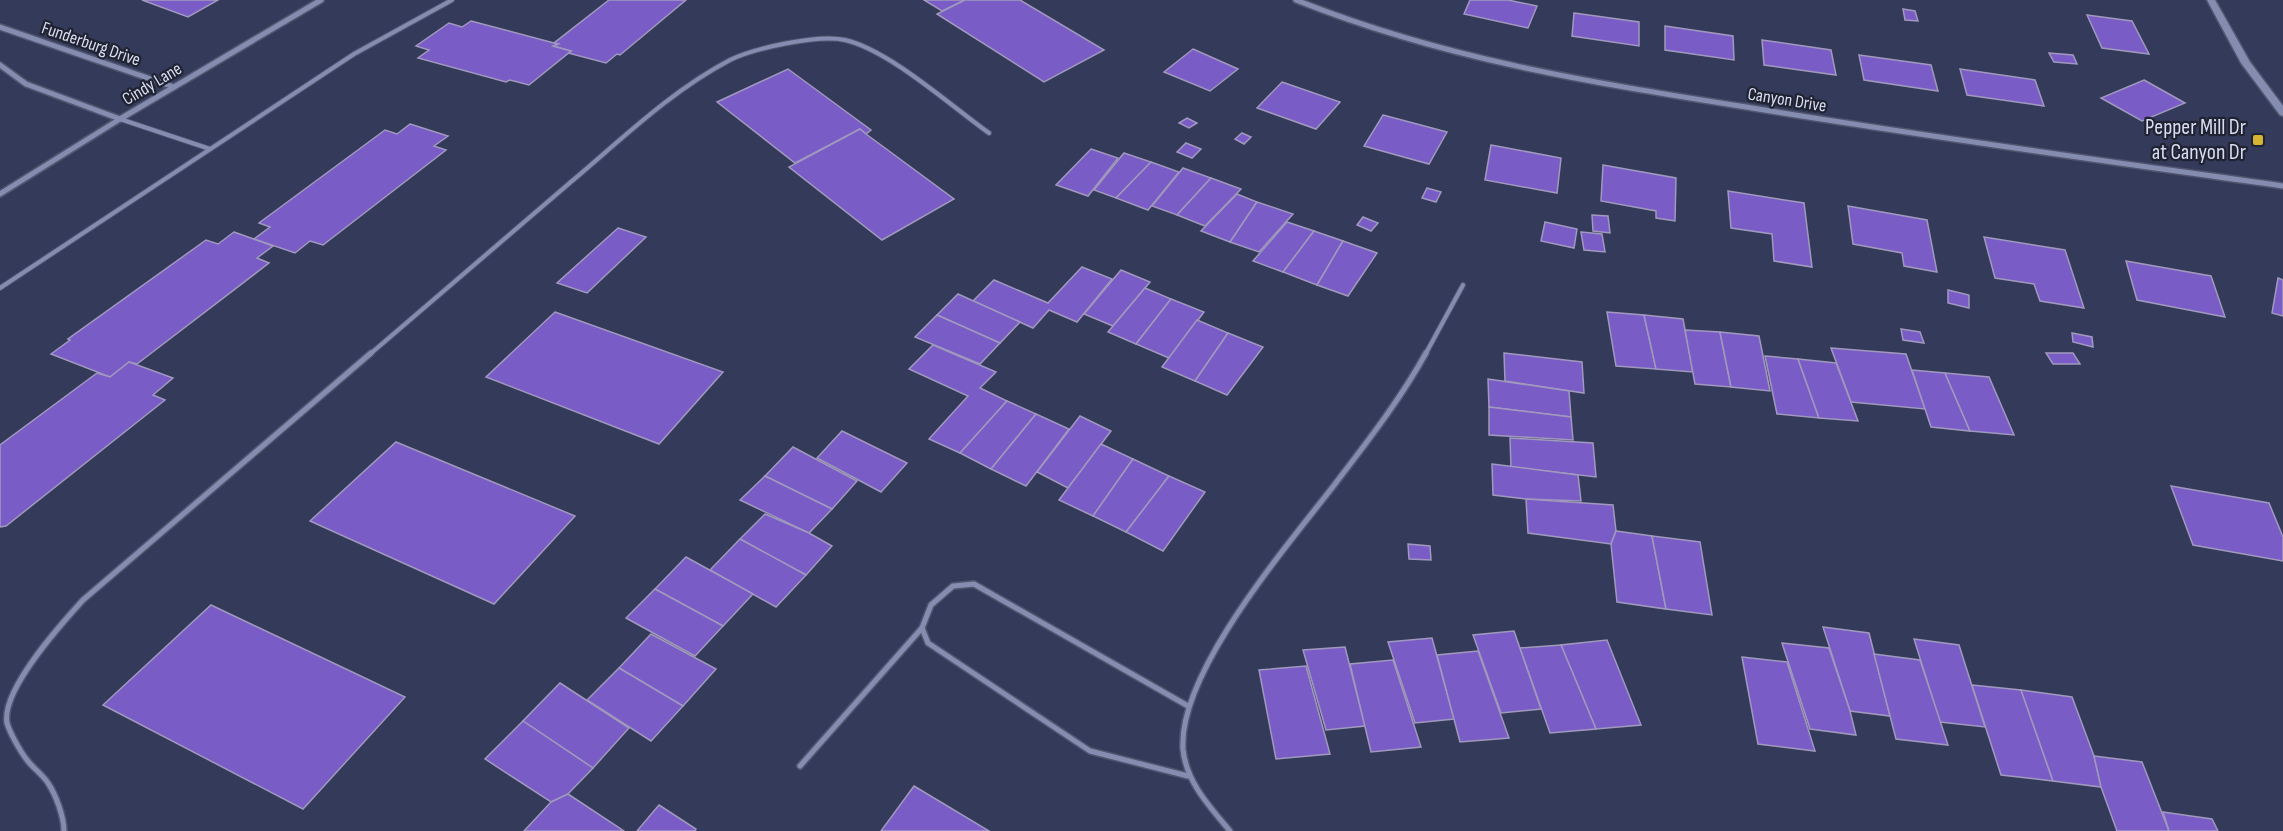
<svg xmlns="http://www.w3.org/2000/svg" width="2283" height="831" viewBox="0 0 2283 831" font-family="'Sofia Sans Condensed',sans-serif">
	<style>
		.building { fill: #7a5cc7; stroke: #a099bd; stroke-width: 1.5 }
		.lines { fill: none; stroke-linecap: round; stroke-linejoin: round }
		.lane-far1-casing { stroke: #515670; stroke-width: 6 }
		.lane-casing { stroke: #515670; stroke-width: 8 }
		.street-casing { stroke: #515670; stroke-width: 8 }
		.secondary-casing { stroke: #515670; stroke-width: 3 }
		.lane-far1 { stroke: #848db0; stroke-width: 4 }
		.lane { stroke: #848db0; stroke-width: 5 }
		.street { stroke: #848db0; stroke-width: 5 }
		.secondary { fill: #848db0; fill-rule: evenodd }
		.poi-dot { fill: #d6b534; stroke: #202332; stroke-width: 2 }
		.labels { text-anchor: middle; dominant-baseline: central; stroke-width: 4.5; stroke-linejoin: round; paint-order: stroke }
		.far-street-label { font-size: 18px; fill: #d8ddf1; stroke: #202332 }
		.poi-label { font-size: 22px; fill: #d8ddf1; stroke: #202332; text-anchor: end }
	</style>
	<rect width="100%" height="100%" fill="#343b5a"/>
	<g class="building">
		<path d="M 142,0 L 218,0 L 188,17 Z"/>
		<path d="M 609,0 L 686,0 L 620,55 L 617,54 L 606,63 L 568,53 L 571,51 L 553,46 L 558,44 L 554,43 Z"/>
		<path d="M 924,0 L 965,0 L 942,11 Z"/>
		<path d="M 965,0 L 1020,0 L 1104,50 L 1044,82 L 937,14 Z"/>
		<path d="M 1470,0 L 1508,0 L 1537,6 L 1528,28 L 1464,14 Z"/>
		<path d="M 1903,9 L 1915,11 L 1918,21 L 1905,20 Z"/>
		<path d="M 1574,13 L 1639,22 L 1639,46 L 1572,36 Z"/>
		<path d="M 2087,15 L 2132,21 L 2149,54 L 2102,48 Z"/>
		<path d="M 471,21 L 554,43 L 558,44 L 553,46 L 571,51 L 529,85 L 510,80 L 506,82 L 418,58 L 429,50 L 416,46 L 449,23 L 462,27 Z"/>
		<path d="M 1665,26 L 1733,36 L 1734,60 L 1665,50 Z"/>
		<path d="M 1762,40 L 1831,50 L 1836,75 L 1764,65 Z"/>
		<path d="M 1193,49 L 1238,69 L 1210,91 L 1164,72 Z"/>
		<path d="M 2049,53 L 2073,55 L 2077,64 L 2054,62 Z"/>
		<path d="M 1859,55 L 1931,65 L 1938,91 L 1864,80 Z"/>
		<path d="M 788,69 L 871,130 L 866,134 L 860,129 L 795,163 L 717,102 Z"/>
		<path d="M 1960,69 L 2035,80 L 2044,106 L 1967,95 Z"/>
		<path d="M 2144,80 L 2185,103 L 2142,121 L 2101,98 Z"/>
		<path d="M 1282,82 L 1340,102 L 1316,129 L 1257,108 Z"/>
		<path d="M 1383,115 L 1447,132 L 1429,164 L 1364,146 Z"/>
		<path d="M 1187,118 L 1197,123 L 1189,128 L 1179,123 Z"/>
		<path d="M 410,124 L 448,136 L 434,146 L 446,150 L 323,245 L 310,241 L 295,253 L 254,239 L 270,227 L 259,223 L 385,130 L 397,134 Z"/>
		<path d="M 860,129 L 866,134 L 954,199 L 882,240 L 789,167 Z"/>
		<path d="M 1242,133 L 1251,137 L 1244,144 L 1235,139 Z"/>
		<path d="M 1186,143 L 1201,149 L 1192,158 L 1177,152 Z"/>
		<path d="M 1491,145 L 1561,158 L 1557,193 L 1485,180 Z"/>
		<path d="M 1091,149 L 1118,158 L 1088,196 L 1056,185 Z"/>
		<path d="M 1124,153 L 1151,162 L 1116,198 L 1094,190 Z"/>
		<path d="M 1151,162 L 1179,172 L 1148,210 L 1116,198 Z"/>
		<path d="M 1603,165 L 1676,178 L 1675,221 L 1656,218 L 1656,211 L 1601,201 Z"/>
		<path d="M 1183,168 L 1211,178 L 1177,215 L 1152,206 Z"/>
		<path d="M 1211,178 L 1241,189 L 1205,226 L 1177,215 Z"/>
		<path d="M 1427,188 L 1441,192 L 1436,202 L 1422,198 Z"/>
		<path d="M 1728,191 L 1804,203 L 1812,267 L 1774,261 L 1772,234 L 1731,228 Z"/>
		<path d="M 1237,194 L 1257,202 L 1230,242 L 1201,231 Z"/>
		<path d="M 1257,202 L 1293,214 L 1259,252 L 1230,242 Z"/>
		<path d="M 1848,206 L 1927,220 L 1937,272 L 1904,266 L 1902,253 L 1853,244 Z"/>
		<path d="M 1592,215 L 1608,216 L 1610,233 L 1593,231 Z"/>
		<path d="M 1363,217 L 1378,223 L 1371,231 L 1357,225 Z"/>
		<path d="M 1287,222 L 1314,231 L 1283,272 L 1253,261 Z"/>
		<path d="M 1545,222 L 1577,229 L 1574,248 L 1541,241 Z"/>
		<path d="M 618,228 L 646,237 L 587,293 L 557,283 Z"/>
		<path d="M 1314,231 L 1343,241 L 1317,285 L 1283,272 Z"/>
		<path d="M 234,232 L 273,246 L 257,258 L 269,263 L 137,364 L 129,362 L 110,377 L 51,354 L 70,340 L 68,339 L 206,240 L 218,244 Z"/>
		<path d="M 1581,232 L 1602,234 L 1605,252 L 1584,250 Z"/>
		<path d="M 1984,237 L 2065,250 L 2084,308 L 2040,301 L 2034,284 L 1995,278 Z"/>
		<path d="M 1343,241 L 1377,253 L 1348,296 L 1317,285 Z"/>
		<path d="M 2126,261 L 2211,276 L 2225,317 L 2137,300 Z"/>
		<path d="M 1082,267 L 1112,279 L 1077,322 L 1049,310 L 1033,328 L 973,301 L 994,280 L 1048,303 Z"/>
		<path d="M 1121,270 L 1150,282 L 1113,326 L 1084,314 Z"/>
		<path d="M 2278,278 L 2283,280 L 2283,316 L 2272,313 Z"/>
		<path d="M 1145,288 L 1171,299 L 1136,344 L 1108,332 Z"/>
		<path d="M 1948,290 L 1969,295 L 1969,308 L 1948,303 Z"/>
		<path d="M 958,294 L 1020,322 L 1000,343 L 937,315 Z"/>
		<path d="M 1171,299 L 1204,312 L 1169,358 L 1136,344 Z"/>
		<path d="M 555,312 L 723,372 L 659,444 L 486,377 Z"/>
		<path d="M 1607,312 L 1644,315 L 1656,369 L 1616,366 Z"/>
		<path d="M 937,315 L 1000,343 L 980,364 L 915,337 Z"/>
		<path d="M 1644,315 L 1683,319 L 1693,372 L 1656,369 Z"/>
		<path d="M 1197,320 L 1228,333 L 1195,381 L 1162,367 Z"/>
		<path d="M 1901,329 L 1920,332 L 1924,343 L 1903,340 Z"/>
		<path d="M 1685,330 L 1720,332 L 1731,387 L 1695,384 Z"/>
		<path d="M 1720,332 L 1759,336 L 1770,391 L 1731,387 Z"/>
		<path d="M 1228,333 L 1263,347 L 1227,395 L 1195,381 Z"/>
		<path d="M 2072,333 L 2092,337 L 2093,347 L 2073,342 Z"/>
		<path d="M 933,345 L 996,372 L 980,388 L 1007,401 L 960,453 L 929,439 L 968,396 L 909,369 Z"/>
		<path d="M 1831,348 L 1906,354 L 1925,409 L 1851,402 Z"/>
		<path d="M 1504,353 L 1582,362 L 1584,393 L 1505,381 Z"/>
		<path d="M 2046,353 L 2073,353 L 2080,364 L 2053,364 Z"/>
		<path d="M 1765,356 L 1798,359 L 1819,418 L 1777,414 Z"/>
		<path d="M 1798,359 L 1836,363 L 1858,421 L 1819,418 Z"/>
		<path d="M 129,362 L 173,378 L 153,395 L 165,400 L 6,526 L 0,527 L 0,445 L 97,373 L 110,377 Z"/>
		<path d="M 1912,370 L 1945,373 L 1970,431 L 1931,427 Z"/>
		<path d="M 1945,373 L 1989,377 L 2014,435 L 1970,431 Z"/>
		<path d="M 1488,379 L 1569,391 L 1571,417 L 1489,407 Z"/>
		<path d="M 1007,401 L 1036,414 L 991,469 L 960,453 Z"/>
		<path d="M 1489,407 L 1571,417 L 1573,440 L 1489,435 Z"/>
		<path d="M 1036,414 L 1069,429 L 1026,486 L 991,469 Z"/>
		<path d="M 1080,416 L 1111,431 L 1068,488 L 1037,472 Z"/>
		<path d="M 842,431 L 907,463 L 881,492 L 817,458 Z"/>
		<path d="M 1510,438 L 1593,443 L 1596,477 L 1511,467 Z"/>
		<path d="M 396,442 L 575,516 L 494,604 L 310,521 Z"/>
		<path d="M 1101,444 L 1133,459 L 1093,516 L 1059,500 Z"/>
		<path d="M 793,447 L 857,481 L 832,509 L 765,476 Z"/>
		<path d="M 1133,459 L 1169,476 L 1126,532 L 1093,516 Z"/>
		<path d="M 1492,464 L 1578,475 L 1581,501 L 1526,499 L 1493,495 Z"/>
		<path d="M 765,476 L 832,509 L 809,533 L 740,500 Z"/>
		<path d="M 1169,476 L 1205,492 L 1163,551 L 1126,532 Z"/>
		<path d="M 2171,486 L 2269,503 L 2283,537 L 2283,561 L 2193,545 Z"/>
		<path d="M 1526,499 L 1613,505 L 1616,531 L 1611,544 L 1528,533 Z"/>
		<path d="M 765,514 L 809,533 L 832,546 L 806,575 L 740,539 Z"/>
		<path d="M 1616,531 L 1652,536 L 1666,609 L 1617,602 L 1611,544 Z"/>
		<path d="M 1652,536 L 1700,542 L 1712,615 L 1666,609 Z"/>
		<path d="M 740,539 L 806,575 L 776,607 L 710,570 Z"/>
		<path d="M 1408,544 L 1430,546 L 1431,560 L 1409,559 Z"/>
		<path d="M 686,557 L 753,594 L 723,626 L 655,589 Z"/>
		<path d="M 655,589 L 723,626 L 695,656 L 626,618 Z"/>
		<path d="M 211,605 L 405,697 L 303,809 L 103,705 Z"/>
		<path d="M 1823,627 L 1869,633 L 1890,716 L 1850,711 Z"/>
		<path d="M 1514,631 L 1541,709 L 1501,713 L 1473,635 Z"/>
		<path d="M 651,634 L 716,669 L 683,706 L 619,668 Z"/>
		<path d="M 1432,638 L 1454,719 L 1415,723 L 1388,642 Z"/>
		<path d="M 1914,639 L 1959,645 L 1985,727 L 1940,722 Z"/>
		<path d="M 1607,640 L 1641,725 L 1596,729 L 1561,645 Z"/>
		<path d="M 1782,643 L 1829,648 L 1850,711 L 1856,735 L 1810,729 Z"/>
		<path d="M 1561,645 L 1596,729 L 1550,733 L 1520,648 Z"/>
		<path d="M 1345,647 L 1365,726 L 1326,730 L 1303,650 Z"/>
		<path d="M 1478,651 L 1509,738 L 1460,742 L 1437,655 Z"/>
		<path d="M 1874,654 L 1920,660 L 1948,745 L 1896,739 Z"/>
		<path d="M 1742,657 L 1787,662 L 1815,751 L 1758,744 Z"/>
		<path d="M 1393,660 L 1421,747 L 1371,752 L 1350,664 Z"/>
		<path d="M 1306,666 L 1330,754 L 1276,759 L 1259,670 Z"/>
		<path d="M 619,668 L 683,706 L 651,741 L 587,700 Z"/>
		<path d="M 560,683 L 629,728 L 593,768 L 523,721 Z"/>
		<path d="M 1972,685 L 2021,690 L 2053,781 L 2001,775 Z"/>
		<path d="M 2021,690 L 2072,697 L 2094,756 L 2101,787 L 2053,781 Z"/>
		<path d="M 523,721 L 593,768 L 568,794 L 551,802 L 485,759 Z"/>
		<path d="M 2094,756 L 2142,762 L 2169,831 L 2117,831 L 2101,787 Z"/>
		<path d="M 914,786 L 989,831 L 881,831 Z"/>
		<path d="M 568,794 L 624,831 L 524,831 L 551,802 Z"/>
		<path d="M 659,805 L 696,829 L 695,831 L 637,831 Z"/>
		<path d="M 2163,812 L 2212,819 L 2218,831 L 2169,831 Z"/>
	</g>
	<g class="lines">
		<defs>
			<g id="lane-far1">
				<path d="M 120,119 L 210,149"/>
				<path d="M 0,288 L 354,54 L 452,0"/>
				<path d="M 369,355 C 437,297 505,239 572,181 C 623,138 671,91 730,60 C 755,48 818,34 845,40 C 889,50 951,106 989,133"/>
				<path d="M 1425,355 L 1463,285"/>
			</g>
			<g id="lane">
				<path d="M 1188,706 L 974,584 L 953,586 L 931,605 L 922,628 L 928,643 L 1090,751 L 1188,776"/>
				<path d="M 800,766 L 922,628"/>
				<path d="M 64,831 C 64,817 56,795 48,783 C 43,775 33,768 27,760 C 20,751 10,733 7,723 C 1,690 62,623 83,600 L 371,353"/>
				<path d="M 1230,831 C 1210,807 1186,782 1183,749 C 1178,672 1288,545 1335,484 C 1367,442 1400,400 1426,353"/>
			</g>
			<g id="street">
				<path d="M 1296,0 C 1446,60 1595,83 1752,108 C 1929,137 2106,161 2283,186"/>
				<path d="M 0,27 L 174,87"/>
				<path d="M 0,65 L 26,84 L 120,119"/>
				<path d="M 0,194 L 120,119 L 321,0"/>
			</g>
			<path id="secondary" d="M 2207,0 L 2215,0 L 2250,62 L 2283,106 L 2283,116 L 2280,115 L 2241,63 Z"/>
		</defs>
		<use href="#lane-far1" class="lane-far1-casing"/>
		<use href="#lane" class="lane-casing"/>
		<use href="#street" class="street-casing"/>
		<use href="#secondary" class="secondary-casing"/>
		<use href="#lane-far1" class="lane-far1"/>
		<use href="#lane" class="lane"/>
		<use href="#street" class="street"/>
		<use href="#secondary" class="secondary"/>
	</g>
	<rect class="poi-dot" x="2252" y="134" width="12" height="12" rx="3"/>
	<g class="labels">
		<g class="far-street-label">
			<text transform="translate(91 44) rotate(19)">Funderburg Drive</text>
			<text transform="translate(152 84) rotate(-31)">Cindy Lane</text>
			<text transform="translate(1787 100) rotate(9)">Canyon Drive</text>
		</g>
		<g class="poi-label">
			<text x="2246" y="127">Pepper Mill Dr<tspan x="2246" dy="25">at Canyon Dr</tspan></text>
		</g>
	</g>
</svg>
